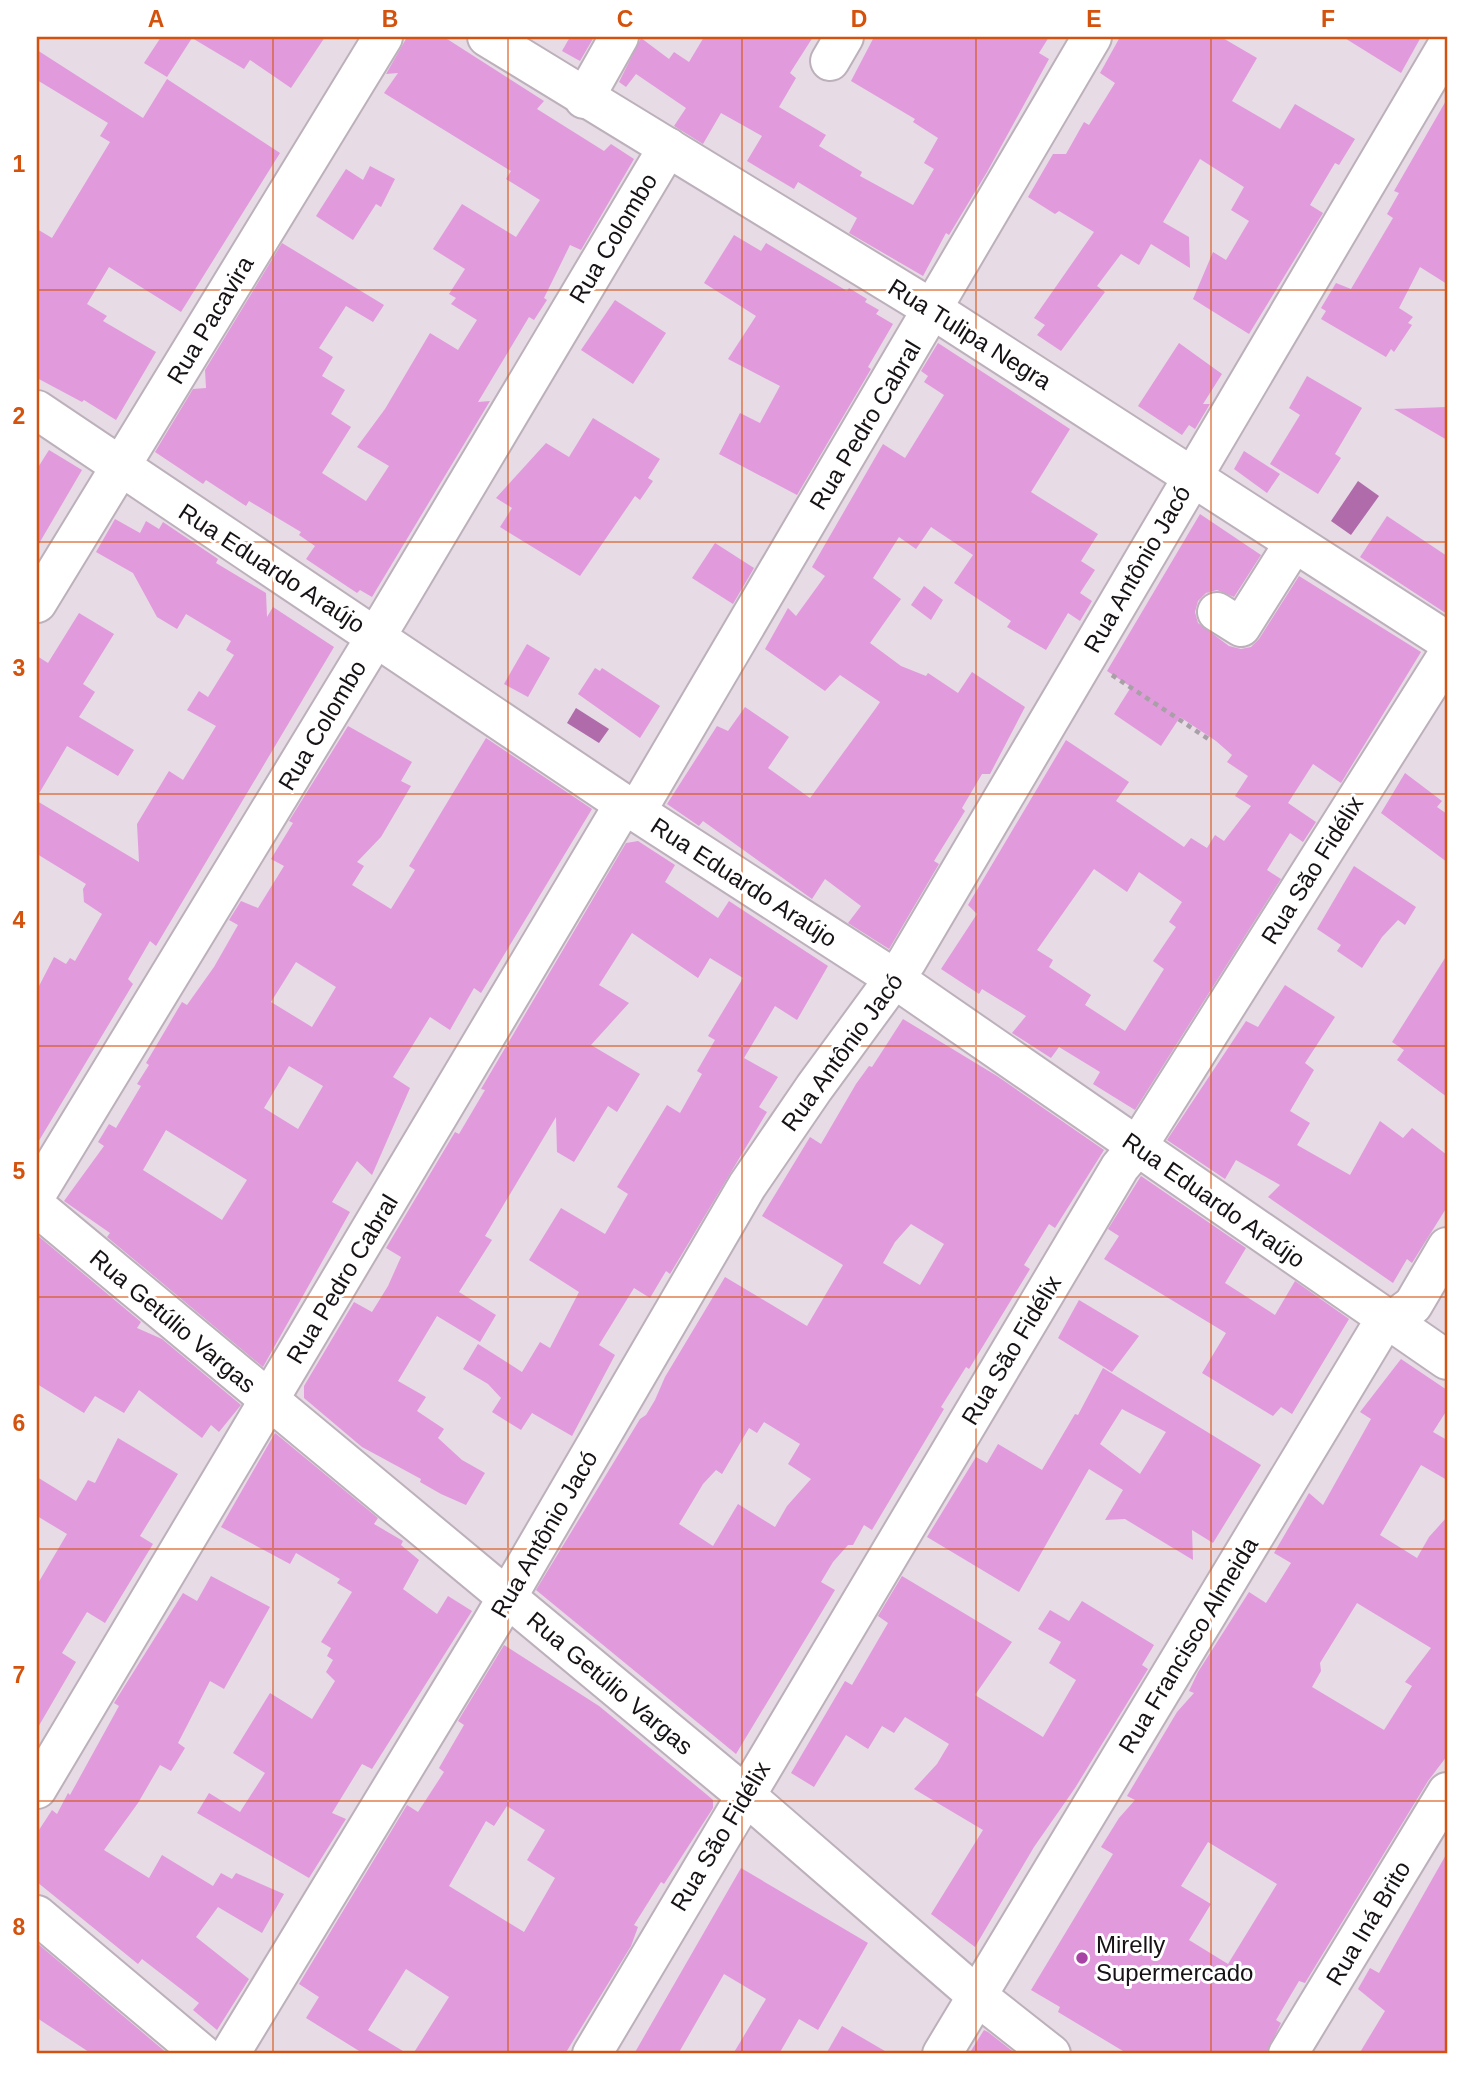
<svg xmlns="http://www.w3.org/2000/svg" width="1484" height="2091" viewBox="0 0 1484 2091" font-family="Arial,sans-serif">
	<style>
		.water { fill: #af6baa }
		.building { fill: #e19adc; fill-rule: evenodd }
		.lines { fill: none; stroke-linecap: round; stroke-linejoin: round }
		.minor-casing { stroke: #bcb1bb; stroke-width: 42 }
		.path { stroke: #a89fa7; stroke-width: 4.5; stroke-dasharray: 5 5; stroke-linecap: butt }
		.minor { stroke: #fff; stroke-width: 38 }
		.grid { fill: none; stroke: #d3520d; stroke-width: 2; stroke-opacity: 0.55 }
		.poi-dot { fill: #a942a5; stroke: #fff; stroke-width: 2.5 }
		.labels { text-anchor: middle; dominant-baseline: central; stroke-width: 6; stroke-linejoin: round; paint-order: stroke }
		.street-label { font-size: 24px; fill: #161215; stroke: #fff }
		.poi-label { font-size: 24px; fill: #161215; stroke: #fff; text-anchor: start }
		.neatline { fill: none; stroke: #d3520d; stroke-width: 2.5 }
		.grid-label { font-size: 23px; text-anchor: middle; font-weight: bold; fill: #d3520d }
	</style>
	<rect width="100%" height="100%" fill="#e7dbe6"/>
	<g class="water">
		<path d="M 1358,481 L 1379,496 L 1351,535 L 1331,521 Z"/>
		<path d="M 576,708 L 609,729 L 599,743 L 567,723 Z"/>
	</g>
	<g class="building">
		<path d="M 161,37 L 325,37 L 291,88 L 250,60 L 244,69 L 192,38 L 167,77 L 144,63 Z"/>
		<path d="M 407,37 L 444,37 L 544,101 L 537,109 L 604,151 L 611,144 L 634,159 L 581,250 L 570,245 L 544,298 L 547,300 L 534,320 L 529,317 L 478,402 L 490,401 L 372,597 L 360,590 L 357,593 L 306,559 L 315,546 L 299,535 L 301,532 L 249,501 L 246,506 L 206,480 L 203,484 L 155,452 L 193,389 L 206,388 L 205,370 L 282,243 L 384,305 L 373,322 L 346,306 L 319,348 L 333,357 L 322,376 L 345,390 L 331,414 L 351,427 L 322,473 L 366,501 L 389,466 L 357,447 L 385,409 L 430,333 L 458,350 L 477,320 L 451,304 L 456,298 L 449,294 L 465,269 L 433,249 L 462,204 L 516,237 L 540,200 L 506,179 L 511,171 L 384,93 L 398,73 L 386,74 Z"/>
		<path d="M 570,37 L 594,37 L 580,61 L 562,51 Z"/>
		<path d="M 704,37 L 813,37 L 790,73 L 796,78 L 779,107 L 826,135 L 819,146 L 862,172 L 860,176 L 913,205 L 934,169 L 924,163 L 938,138 L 913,122 L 915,119 L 851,81 L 874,37 L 1049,37 L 1039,53 L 1049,59 L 987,172 L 949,235 L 946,233 L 923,276 L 849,233 L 857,218 L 798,182 L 794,189 L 747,161 L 762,136 L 721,113 L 703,144 L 674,126 L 686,108 L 636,74 L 626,87 L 619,82 L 641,38 L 669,59 L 674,52 L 689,62 Z"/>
		<path d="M 1120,37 L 1221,37 L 1257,58 L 1232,101 L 1280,129 L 1295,104 L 1355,139 L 1339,165 L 1335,163 L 1310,205 L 1323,213 L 1249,334 L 1193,299 L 1213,252 L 1226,260 L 1249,221 L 1231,210 L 1244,187 L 1200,159 L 1163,222 L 1189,237 L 1190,268 L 1151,244 L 1139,265 L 1121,254 L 1097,286 L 1105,292 L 1061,351 L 1037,335 L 1045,325 L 1034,318 L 1094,232 L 1059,211 L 1055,214 L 1028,197 L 1053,154 L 1066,154 L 1084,122 L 1089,125 L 1115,83 L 1100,73 Z"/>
		<path d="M 1343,37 L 1421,37 L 1401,73 Z"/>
		<path d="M 37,50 L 143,118 L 167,79 L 280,153 L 181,312 L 109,267 L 87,304 L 107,316 L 103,321 L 156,352 L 116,420 L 84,400 L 82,402 L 37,378 L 37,229 L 52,238 L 110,142 L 100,136 L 108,123 L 37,80 Z"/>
		<path d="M 1447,99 L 1447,284 L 1420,267 L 1399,308 L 1413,317 L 1408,323 L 1412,325 L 1394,352 L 1391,349 L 1386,357 L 1321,319 L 1326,311 L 1321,308 L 1336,283 L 1351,289 L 1393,218 L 1387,214 L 1399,193 L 1394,191 Z"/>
		<path d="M 370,166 L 395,179 L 381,207 L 376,204 L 353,240 L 316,216 L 346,169 L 363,180 Z"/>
		<path d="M 734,235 L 761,251 L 766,243 L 847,291 L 849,288 L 867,299 L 865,302 L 879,310 L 876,314 L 893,324 L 868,367 L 871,369 L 797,495 L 719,454 L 740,413 L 760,423 L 780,386 L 728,359 L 756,316 L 704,283 Z"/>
		<path d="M 615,300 L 666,333 L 633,384 L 581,350 Z"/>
		<path d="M 938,343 L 1070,429 L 1031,492 L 1098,534 L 1081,561 L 1095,570 L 1080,593 L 1092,601 L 1080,621 L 1068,613 L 1046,650 L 1007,627 L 1011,621 L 954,583 L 973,555 L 931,527 L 916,549 L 899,537 L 873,578 L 901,599 L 870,643 L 901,666 L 926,676 L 928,673 L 958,693 L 972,672 L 1025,707 L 990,774 L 982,774 L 962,808 L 965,811 L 934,861 L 939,864 L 889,949 L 848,923 L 861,906 L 825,879 L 812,899 L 703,821 L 699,826 L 667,804 L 717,726 L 728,731 L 745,707 L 789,737 L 768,768 L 810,798 L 876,708 L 880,702 L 840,675 L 825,691 L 765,649 L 788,608 L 796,616 L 825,576 L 812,567 L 883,444 L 905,458 L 944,395 L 924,382 L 928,376 L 921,371 Z"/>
		<path d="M 1179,343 L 1222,374 L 1203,404 L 1210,404 L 1195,429 L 1189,425 L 1182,435 L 1138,406 Z"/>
		<path d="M 1307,376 L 1362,408 L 1335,454 L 1341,458 L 1318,494 L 1270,464 L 1300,415 L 1289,408 Z"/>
		<path d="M 1447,407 L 1447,440 L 1394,409 Z"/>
		<path d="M 593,418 L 660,459 L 648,478 L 653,481 L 640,500 L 635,496 L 580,576 L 500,527 L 512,508 L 496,498 L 546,443 L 569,457 Z"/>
		<path d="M 49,450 L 82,470 L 37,547 L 37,469 Z"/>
		<path d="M 1244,451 L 1280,474 L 1267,493 L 1234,469 Z"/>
		<path d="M 1200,514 L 1261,555 L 1234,597 L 1217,590 L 1206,593 L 1198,601 L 1195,612 L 1198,623 L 1229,646 L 1241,649 L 1251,647 L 1259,639 L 1299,576 L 1421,652 L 1341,783 L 1313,764 L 1288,803 L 1316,822 L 1303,842 L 1290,833 L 1278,852 L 1267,870 L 1281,879 L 1135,1110 L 1093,1084 L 1100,1072 L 1059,1047 L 1051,1058 L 1012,1033 L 1026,1016 L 982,989 L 979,994 L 941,969 L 977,914 L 968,905 L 1066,740 L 1129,782 L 1116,801 L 1184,847 L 1191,838 L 1207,848 L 1215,835 L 1224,841 L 1251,806 L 1235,796 L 1248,776 L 1227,762 L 1232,755 L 1216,741 L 1180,717 L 1161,746 L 1114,714 L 1131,687 L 1107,671 ZM 1094,869 L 1127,892 L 1139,872 L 1182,902 L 1169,922 L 1176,927 L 1153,961 L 1164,969 L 1125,1031 L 1085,1005 L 1091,995 L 1049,967 L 1053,960 L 1037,950 Z"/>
		<path d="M 1387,516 L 1447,556 L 1447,614 L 1360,557 Z"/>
		<path d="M 115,519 L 140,533 L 146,521 L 159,529 L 163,522 L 218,559 L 216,563 L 266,593 L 267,617 L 273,607 L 334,647 L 156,946 L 150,941 L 128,979 L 133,984 L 37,1144 L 37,990 L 54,957 L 66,964 L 70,958 L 75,961 L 102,914 L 84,902 L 83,889 L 86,884 L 37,854 L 37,801 L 139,862 L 137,824 L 169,771 L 183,780 L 216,726 L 187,710 L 199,691 L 208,697 L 234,655 L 226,650 L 231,641 L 186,614 L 177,629 L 157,617 L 133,573 L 96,552 Z"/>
		<path d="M 715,543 L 754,568 L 733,604 L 692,578 Z"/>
		<path d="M 924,586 L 943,600 L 931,620 L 911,605 Z"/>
		<path d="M 79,613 L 114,634 L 83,684 L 95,692 L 79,717 L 134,750 L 118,776 L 67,746 L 37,797 L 37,656 L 48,663 Z"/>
		<path d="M 527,644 L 550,658 L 528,697 L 504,684 Z"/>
		<path d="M 595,668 L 600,671 L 602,668 L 660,706 L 640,738 L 578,694 Z"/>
		<path d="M 348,726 L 412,762 L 401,781 L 411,786 L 381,837 L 357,862 L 364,866 L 352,885 L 391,909 L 415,870 L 409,866 L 486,738 L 592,809 L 481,993 L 474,988 L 450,1030 L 430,1017 L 393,1077 L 410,1088 L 372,1175 L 357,1161 L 332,1202 L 350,1212 L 263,1367 L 107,1237 L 110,1233 L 64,1201 L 104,1146 L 98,1142 L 109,1124 L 116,1128 L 141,1086 L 137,1084 L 149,1065 L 146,1063 L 182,1002 L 187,1005 L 214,967 L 238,925 L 229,920 L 241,901 L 258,908 L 284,866 L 271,859 L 293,823 L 289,821 ZM 296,962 L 336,987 L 312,1027 L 271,1002 ZM 289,1066 L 323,1086 L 298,1129 L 264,1108 ZM 166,1130 L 247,1180 L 222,1220 L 143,1170 Z"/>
		<path d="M 1405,773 L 1442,801 L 1437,807 L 1447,814 L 1447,862 L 1381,813 Z"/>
		<path d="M 638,841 L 675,865 L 665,882 L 718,918 L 729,901 L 828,966 L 797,1020 L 775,1006 L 744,1058 L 778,1077 L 759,1107 L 767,1112 L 670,1274 L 666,1271 L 650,1298 L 634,1288 L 599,1345 L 615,1355 L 572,1436 L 532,1413 L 521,1430 L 492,1412 L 501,1398 L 488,1384 L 463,1369 L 478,1344 L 522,1372 L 540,1342 L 550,1348 L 579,1292 L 529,1260 L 561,1208 L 605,1234 L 628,1194 L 617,1187 L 667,1105 L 680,1113 L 702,1074 L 697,1071 L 715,1040 L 708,1036 L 743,978 L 710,958 L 698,978 L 632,933 L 599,985 L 629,1003 L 591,1045 L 640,1074 L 617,1112 L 608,1106 L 574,1162 L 557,1152 L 556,1117 L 485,1236 L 492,1240 L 459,1292 L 496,1315 L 480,1342 L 437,1316 L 398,1381 L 426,1397 L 417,1411 L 444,1429 L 438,1438 L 462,1460 L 485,1473 L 466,1505 L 441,1494 L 420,1482 L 421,1479 L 362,1447 L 304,1398 L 304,1386 L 354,1302 L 372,1312 L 388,1286 L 401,1257 L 386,1248 L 455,1132 L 459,1134 L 485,1090 L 481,1089 L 626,843 Z"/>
		<path d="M 1354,866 L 1416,907 L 1405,925 L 1398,920 L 1382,937 L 1362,968 L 1337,951 L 1341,945 L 1317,929 Z"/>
		<path d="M 1447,955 L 1447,1097 L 1397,1060 L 1404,1050 L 1392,1042 Z"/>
		<path d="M 1285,985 L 1335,1017 L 1305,1063 L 1314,1070 L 1290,1111 L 1310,1123 L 1297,1145 L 1350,1175 L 1380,1121 L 1403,1138 L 1412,1128 L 1447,1155 L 1447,1207 L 1412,1263 L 1407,1259 L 1393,1283 L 1268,1197 L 1280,1185 L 1236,1160 L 1225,1179 L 1167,1140 L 1246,1021 L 1258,1027 Z"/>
		<path d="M 903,1019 L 997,1076 L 1104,1150 L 1055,1228 L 1049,1224 L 1024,1265 L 1030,1269 L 969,1369 L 966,1367 L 941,1407 L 944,1409 L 872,1530 L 864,1525 L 853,1545 L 848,1545 L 833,1562 L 821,1582 L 835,1590 L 736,1754 L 536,1590 L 640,1419 L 646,1415 L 655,1400 L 665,1377 L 725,1277 L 807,1326 L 843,1265 L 762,1216 L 810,1137 L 821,1144 L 856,1084 L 869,1066 L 872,1067 ZM 911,1224 L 944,1244 L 920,1285 L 883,1263 L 895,1242 ZM 764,1422 L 800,1444 L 788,1464 L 811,1479 L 787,1506 L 775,1527 L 738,1504 L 713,1546 L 679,1524 L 703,1484 L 716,1470 L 722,1474 L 749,1428 L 757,1433 Z"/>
		<path d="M 1141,1176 L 1246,1248 L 1225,1283 L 1275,1315 L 1295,1281 L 1349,1319 L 1292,1414 L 1281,1407 L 1273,1416 L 1202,1373 L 1226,1333 L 1104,1259 L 1119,1236 L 1108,1229 Z"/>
		<path d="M 37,1235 L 141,1322 L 137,1328 L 162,1339 L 241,1405 L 219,1432 L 211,1425 L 202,1438 L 139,1390 L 124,1413 L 95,1396 L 84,1413 L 37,1384 Z"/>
		<path d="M 1079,1300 L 1139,1336 L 1112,1372 L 1058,1338 Z"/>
		<path d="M 1401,1359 L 1447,1390 L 1447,1410 L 1433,1432 L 1447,1440 L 1447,1480 L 1421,1465 L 1380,1535 L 1417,1558 L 1429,1537 L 1447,1517 L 1447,1756 L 1428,1781 L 1305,1983 L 1299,1981 L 1276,2020 L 1281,2023 L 1266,2054 L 1128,2054 L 1058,2012 L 1060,2007 L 1031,1990 L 1113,1854 L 1101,1847 L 1119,1818 L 1135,1800 L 1127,1796 L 1177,1712 L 1194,1693 L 1189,1691 L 1198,1672 L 1249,1592 L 1266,1603 L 1291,1563 L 1274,1553 L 1309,1493 L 1323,1505 L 1371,1419 L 1360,1412 ZM 1357,1603 L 1431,1648 L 1405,1682 L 1412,1686 L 1384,1730 L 1312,1687 L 1321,1671 L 1320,1663 ZM 1208,1842 L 1277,1884 L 1228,1964 L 1189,1940 L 1211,1904 L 1181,1886 Z"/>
		<path d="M 1103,1368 L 1261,1465 L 1213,1543 L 1192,1530 L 1193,1560 L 1125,1519 L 1105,1520 L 1123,1490 L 1089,1469 L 1019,1592 L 927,1537 L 976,1457 L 987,1463 L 998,1444 L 1042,1470 L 1075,1414 L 1078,1415 ZM 1122,1409 L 1166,1432 L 1140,1474 L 1100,1444 Z"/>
		<path d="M 275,1433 L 378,1518 L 374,1524 L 403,1541 L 401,1545 L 419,1560 L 403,1589 L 437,1614 L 448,1596 L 472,1611 L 372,1769 L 362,1764 L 332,1813 L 346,1819 L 309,1878 L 197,1813 L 209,1793 L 240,1812 L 265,1773 L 233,1753 L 270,1693 L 312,1719 L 335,1681 L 326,1672 L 333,1660 L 327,1656 L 331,1648 L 321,1642 L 352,1592 L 337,1583 L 340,1579 L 296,1553 L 290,1564 L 221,1527 Z"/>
		<path d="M 118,1438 L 178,1474 L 140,1536 L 153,1544 L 105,1623 L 87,1612 L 62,1653 L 76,1662 L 37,1729 L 37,1585 L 67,1534 L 37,1516 L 37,1477 L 76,1501 L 88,1480 L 95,1483 Z"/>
		<path d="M 211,1576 L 270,1607 L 224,1689 L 210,1681 L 178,1743 L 185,1748 L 171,1771 L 160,1765 L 138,1803 L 104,1850 L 149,1878 L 162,1855 L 213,1886 L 221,1873 L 232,1879 L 236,1873 L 284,1894 L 262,1933 L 218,1907 L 196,1937 L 249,1979 L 217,2030 L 193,2010 L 199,2003 L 142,1959 L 138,1964 L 37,1882 L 37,1833 L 52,1810 L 57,1814 L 68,1793 L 70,1795 L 119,1706 L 114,1703 L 183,1593 L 197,1601 Z"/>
		<path d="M 902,1576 L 1012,1642 L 975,1695 L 1043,1737 L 1076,1680 L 1049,1663 L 1061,1642 L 1038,1629 L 1050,1610 L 1069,1621 L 1082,1601 L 1154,1645 L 1142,1665 L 1148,1669 L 1075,1788 L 1034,1847 L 975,1947 L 931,1914 L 983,1830 L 914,1789 L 937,1764 L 949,1744 L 905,1717 L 894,1733 L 882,1726 L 868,1749 L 846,1735 L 814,1787 L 791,1773 L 845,1681 L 852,1685 L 888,1623 L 878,1616 Z"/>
		<path d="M 504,1645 L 599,1706 L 706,1794 L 713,1800 L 713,1808 L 664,1884 L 661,1882 L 634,1925 L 638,1927 L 631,1946 L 565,2054 L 413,2054 L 449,1997 L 406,1969 L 368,2030 L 408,2054 L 364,2054 L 306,2018 L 319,1997 L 299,1984 L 407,1805 L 418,1812 L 444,1772 L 439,1768 L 464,1725 L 458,1721 ZM 507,1806 L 545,1830 L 527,1860 L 555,1878 L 524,1932 L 449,1886 L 486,1821 L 494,1826 Z"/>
		<path d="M 1447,1853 L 1447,2054 L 1359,2054 L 1385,2011 L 1358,1989 L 1370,1968 L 1379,1973 Z"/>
		<path d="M 741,1868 L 868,1943 L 818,2030 L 799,2019 L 779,2054 L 733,2054 L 766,1999 L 724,1974 L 678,2054 L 634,2054 Z"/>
		<path d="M 37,1943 L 168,2054 L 92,2054 L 37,2018 Z"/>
		<path d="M 842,2026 L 890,2054 L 826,2054 Z"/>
		<path d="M 984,2030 L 988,2032 L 1016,2054 L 969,2054 Z"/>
	</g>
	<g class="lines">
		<defs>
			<g id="minor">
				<path d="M 487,37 L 932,309 L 1447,641"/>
				<path d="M 830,61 L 844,37"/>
				<path d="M 584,99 L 619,37"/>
				<path d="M 37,410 L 624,804 L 895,979 L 1447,1360"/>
				<path d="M 37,603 L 383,37"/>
				<path d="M 1217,612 L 1241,627 L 1294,543"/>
				<path d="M 636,812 L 1092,37"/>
				<path d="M 37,1193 L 389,615 L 668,147"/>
				<path d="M 37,1207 L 745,1795 L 976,1995 L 1051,2054"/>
				<path d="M 37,1789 L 624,804"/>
				<path d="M 37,1915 L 202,2054"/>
				<path d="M 230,2054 L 492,1623 L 747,1186 L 814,1088 L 907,961 L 1447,46"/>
				<path d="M 592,2054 L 1120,1167 L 1137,1147 L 1447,656"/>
				<path d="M 942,2054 L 1378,1331 L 1413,1305 L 1447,1247"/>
				<path d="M 1288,2054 L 1447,1792"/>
			</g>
		</defs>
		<use href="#minor" class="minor-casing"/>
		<path class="path" d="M 1112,675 L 1210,740"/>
		<use href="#minor" class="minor"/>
	</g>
	<path class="grid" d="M 273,37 L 273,2054M 508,37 L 508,2054M 742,37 L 742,2054M 976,37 L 976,2054M 1211,37 L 1211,2054M 37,290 L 1447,290M 37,542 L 1447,542M 37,794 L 1447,794M 37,1046 L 1447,1046M 37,1297 L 1447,1297M 37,1549 L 1447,1549M 37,1801 L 1447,1801"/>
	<circle class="poi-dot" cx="1082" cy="1958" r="7"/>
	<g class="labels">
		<g class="street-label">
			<text transform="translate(613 238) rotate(-59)">Rua Colombo</text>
			<text transform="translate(210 320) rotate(-59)">Rua Pacavira</text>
			<text transform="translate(970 334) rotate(32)">Rua Tulipa Negra</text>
			<text transform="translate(865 425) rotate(-59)">Rua Pedro Cabral</text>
			<text transform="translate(272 568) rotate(33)">Rua Eduardo Araújo</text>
			<text transform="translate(1137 569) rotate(-60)">Rua Antônio Jacó</text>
			<text transform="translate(322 725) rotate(-59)">Rua Colombo</text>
			<text transform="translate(1312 870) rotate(-58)">Rua São Fidélix</text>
			<text transform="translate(744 882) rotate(33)">Rua Eduardo Araújo</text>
			<text transform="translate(842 1052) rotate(-54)">Rua Antônio Jacó</text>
			<text transform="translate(1214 1200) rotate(35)">Rua Eduardo Araújo</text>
			<text transform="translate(342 1279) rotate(-59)">Rua Pedro Cabral</text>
			<text transform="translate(173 1321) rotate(40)">Rua Getúlio Vargas</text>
			<text transform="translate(1011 1350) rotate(-59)">Rua São Fidélix</text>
			<text transform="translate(544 1534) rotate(-60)">Rua Antônio Jacó</text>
			<text transform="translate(1188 1645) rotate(-59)">Rua Francisco Almeida</text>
			<text transform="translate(610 1683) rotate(40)">Rua Getúlio Vargas</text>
			<text transform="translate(720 1836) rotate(-59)">Rua São Fidélix</text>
			<text transform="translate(1368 1923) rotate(-59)">Rua Iná Brito</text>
		</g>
		<g class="poi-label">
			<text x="1096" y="1944">Mirelly<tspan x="1096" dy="28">Supermercado</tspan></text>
		</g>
	</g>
	<rect width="1484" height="2091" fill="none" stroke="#ffffff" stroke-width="77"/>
	<rect x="38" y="38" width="1408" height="2014" class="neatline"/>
	<g class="grid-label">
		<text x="156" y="27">A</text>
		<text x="390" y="27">B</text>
		<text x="625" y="27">C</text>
		<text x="859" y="27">D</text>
		<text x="1094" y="27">E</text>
		<text x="1328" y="27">F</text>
		<text x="19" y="172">1</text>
		<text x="19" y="424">2</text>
		<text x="19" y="676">3</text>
		<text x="19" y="928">4</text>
		<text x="19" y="1179">5</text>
		<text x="19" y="1431">6</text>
		<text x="19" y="1683">7</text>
		<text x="19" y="1935">8</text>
	</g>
</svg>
